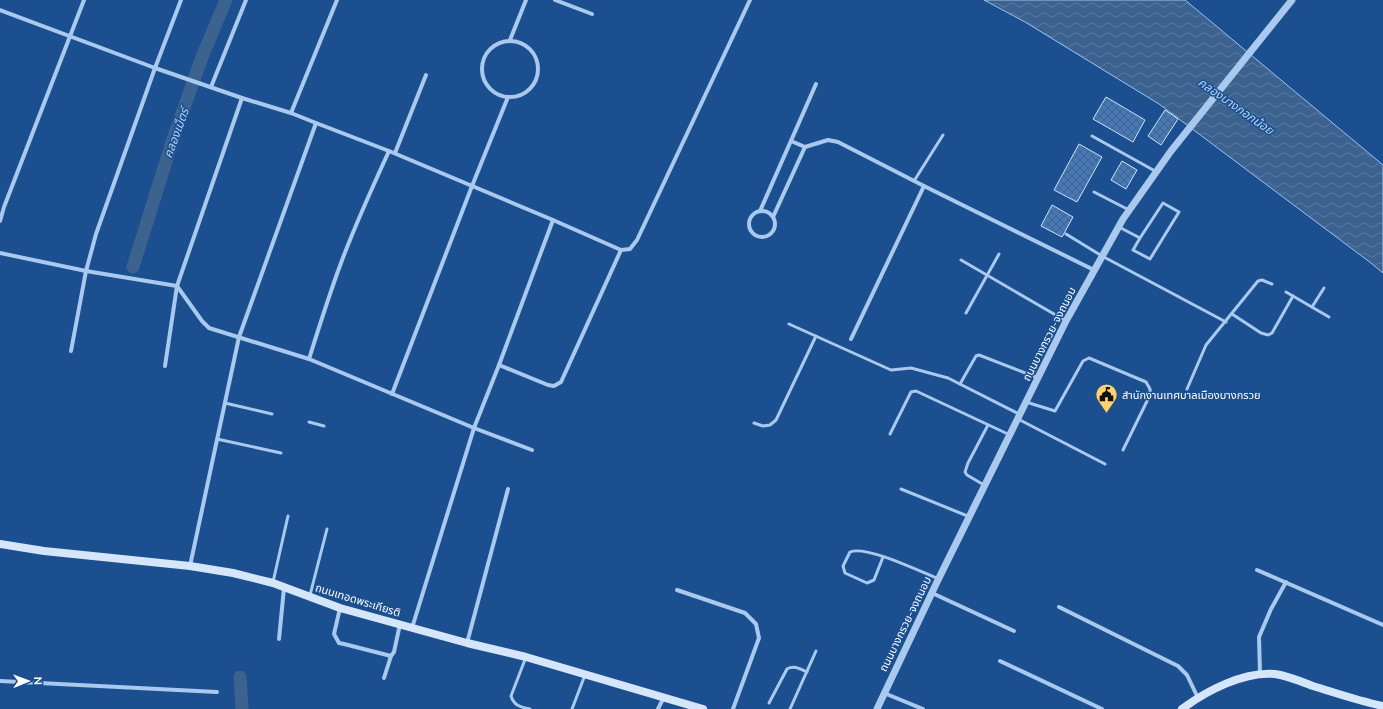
<svg xmlns="http://www.w3.org/2000/svg" width="1383" height="709" viewBox="0 0 1383 709" font-family="Mulish,'Noto Sans Thai',sans-serif">
	<style>
		.water { fill: url(#water-waves); stroke: #9cc4f0 }
		.lines { fill: none; stroke-linecap: round; stroke-linejoin: round }
		.canal { stroke: #3c6290; stroke-width: 13 }
		.building { fill: url(#building-cross-hatch); stroke: #cfe3fa }
		.service { stroke: #a9c9ee; stroke-width: 3 }
		.minor { stroke: #a9c9ee; stroke-width: 4 }
		.tertiary { stroke: #a9c9ee; stroke-width: 7 }
		.secondary { stroke: #d6e6fa; stroke-width: 8 }
		.labels { text-anchor: middle; dominant-baseline: central; stroke-width: 3; stroke-linejoin: round; paint-order: stroke }
		.street-label { font-size: 11px; fill: #fff; stroke: #1b4f8f }
		.poi-label { font-size: 11px; fill: #fff; stroke: #1b4f8f; text-anchor: start }
		.water-label { font-size: 12px; font-style: italic; fill: #b5d3f5; stroke: #1b4f8f }
	</style>
	<defs>
		<pattern id="water-waves" width="16" height="10" patternUnits="userSpaceOnUse"><rect width="16" height="10" fill="#3c6290"/><path d="M0 5q4-4 8 0t8 0" fill="none" stroke="#597aa1"/></pattern>
		<pattern id="building-cross-hatch" width="8" height="8" patternUnits="userSpaceOnUse"><rect width="8" height="8" fill="#4478b7"/><path d="M0 0l8 8M0 8l8-8" fill="none" stroke="#486282"/></pattern>
	</defs>
	<rect width="100%" height="100%" fill="#1b4f8f"/>
	<path class="water" d="M 984,0 L 1185,0 L 1383,165 L 1383,273 L 1371,263 L 1159,104 L 1025,22 Z"/>
	<g class="lines">
		<g class="canal">
			<path d="M 133,267 L 172,142 L 202,57 L 226,0"/>
			<path d="M 240,677 L 242,709"/>
		</g>
	</g>
	<g class="building">
		<path d="M 1106,97 L 1145,120 L 1133,142 L 1093,119 Z"/>
		<path d="M 1165,110 L 1178,119 L 1161,145 L 1148,136 Z"/>
		<path d="M 1079,144 L 1102,157 L 1077,202 L 1054,190 Z"/>
		<path d="M 1122,161 L 1137,170 L 1126,189 L 1111,180 Z"/>
		<path d="M 1052,205 L 1073,217 L 1062,237 L 1041,226 Z"/>
	</g>
	<g class="lines">
		<g class="service">
			<path d="M 1092,136 L 1155,171"/>
			<path d="M 914,181 L 943,135"/>
			<path d="M 1094,192 L 1129,210"/>
			<path d="M 1119,227 L 1140,238 L 1133,250 L 1150,259 L 1179,212 L 1163,203 L 1140,238"/>
			<path d="M 1066,234 L 1102,256 L 1226,322"/>
			<path d="M 961,260 L 1066,321"/>
			<path d="M 1286,292 L 1329,317"/>
			<path d="M 1312,307 L 1324,288"/>
			<path d="M 966,313 L 999,254"/>
			<path d="M 1232,314 L 1261,333 L 1268,335 L 1272,333 L 1293,296"/>
			<path d="M 789,324 L 891,370 L 911,368 L 948,378 L 1019,414"/>
			<path d="M 960,384 L 976,356 L 979,355 L 1038,378"/>
			<path d="M 1187,389 L 1206,345 L 1258,281 L 1262,280 L 1272,284"/>
			<path d="M 1026,402 L 1055,411 L 1083,361 L 1089,358 L 1146,382 L 1150,389 L 1150,395 L 1123,450"/>
			<path d="M 225,403 L 272,414"/>
			<path d="M 1018,419 L 1105,464"/>
			<path d="M 309,422 L 324,426"/>
			<path d="M 754,423 L 763,426 L 770,425 L 776,420 L 816,336"/>
			<path d="M 890,434 L 911,392 L 916,391 L 1010,435"/>
			<path d="M 217,439 L 281,453"/>
			<path d="M 984,485 L 967,475 L 965,472 L 968,463 L 988,425"/>
			<path d="M 901,489 L 970,517"/>
			<path d="M 883,557 L 874,580 L 867,583 L 845,573 L 843,566 L 850,552 C 866,545 921,572 939,579"/>
			<path d="M 273,582 L 288,516"/>
			<path d="M 310,595 L 327,529"/>
			<path d="M 526,657 L 511,696 C 514,706 521,707 530,709"/>
			<path d="M 769,703 L 787,669 C 794,665 800,669 807,672"/>
			<path d="M 572,709 L 585,675"/>
			<path d="M 790,709 L 816,651"/>
		</g>
		<g class="minor">
			<path d="M 555,0 L 592,14"/>
			<path d="M 0,10 L 155,68 L 242,98 L 291,113 L 316,123 L 389,151 L 553,220 L 621,250 L 561,382 L 554,386 L 548,385 L 499,365"/>
			<path d="M 510,40 L 526,0"/>
			<circle cx="510" cy="69" r="28"/>
			<path d="M 211,87 L 246,0"/>
			<path d="M 291,113 L 337,0"/>
			<path d="M 791,141 L 805,147 L 828,140 L 838,142 L 924,186 L 1094,270"/>
			<path d="M 395,153 L 426,75"/>
			<path d="M 760,211 L 816,84"/>
			<circle cx="762" cy="224" r="13"/>
			<path d="M 773,217 L 805,147"/>
			<path d="M 0,221 L 4,207 L 84,0"/>
			<path d="M 621,250 L 630,249 L 637,240 L 750,0"/>
			<path d="M 0,253 L 86,271 L 177,286 L 202,321 L 209,328 L 309,359 L 474,428 L 532,450"/>
			<path d="M 851,339 L 924,186"/>
			<path d="M 71,351 L 86,271 L 96,234 L 155,68 L 181,0"/>
			<path d="M 309,359 C 319,327 329,295 341,263 C 355,225 372,188 389,151"/>
			<path d="M 165,366 L 177,286 L 242,98"/>
			<path d="M 392,394 L 472,186 L 508,97"/>
			<path d="M 190,566 L 239,337 L 316,123"/>
			<path d="M 1257,570 L 1383,625"/>
			<path d="M 677,590 L 745,613 L 756,624 L 759,638 L 733,709"/>
			<path d="M 932,593 L 1014,631"/>
			<path d="M 1059,607 L 1178,666 L 1187,675 L 1198,698"/>
			<path d="M 340,608 L 334,634 L 339,643 L 344,644 L 391,656 L 394,652 L 400,624"/>
			<path d="M 412,628 L 474,428 L 499,365 L 553,220"/>
			<path d="M 279,639 L 284,588"/>
			<path d="M 467,643 L 508,489"/>
			<path d="M 1000,661 L 1102,709"/>
			<path d="M 1260,674 L 1259,637 L 1271,609 L 1286,582"/>
			<path d="M 384,678 L 391,656"/>
			<path d="M 0,681 L 217,692"/>
			<path d="M 884,693 L 923,709"/>
			<path d="M 658,709 L 664,697"/>
		</g>
		<path class="tertiary" d="M 877,709 L 937,582 L 1066,321 L 1123,219 L 1171,151 L 1292,0"/>
		<g class="secondary">
			<path d="M 0,544 L 44,551 L 190,566 L 233,573 L 273,583 L 340,608 L 467,643 L 526,657 L 703,709"/>
			<path d="M 1182,709 C 1206,691 1244,671 1275,674 C 1288,676 1300,681 1313,686 C 1336,693 1359,701 1383,706"/>
		</g>
	</g>
	<defs>
		<symbol id="civic-pin" viewBox="-11 -11 22 30"><path d="M0 17L-7.5 6A9.5 9.5 0 1 1 7.5 6Z" fill="#ffd166" stroke="#1b4f8f"/><path d="M-.6-6.5H3V-4.5H.6V-3L4-1V1h2V6H-6V1h2V-1L-.6-3ZM-1.2 2.5V6h2.4V2.5Z" fill="#111"/></symbol>
	</defs>
	<g fill-rule="evenodd">
		<use href="#civic-pin" x="1094" y="382" width="25" height="34"/>
	</g>
	<g class="labels">
		<g class="street-label">
			<text transform="translate(1049 334) rotate(-63)">ถนนบางกรวย-จงถนอม</text>
			<text transform="translate(358 600) rotate(17)">ถนนเทอดพระเกียรติ</text>
			<text transform="translate(905 624) rotate(-64)">ถนนบางกรวย-จงถนอม</text>
		</g>
		<g class="poi-label">
			<text x="1122" y="395">สำนักงานเทศบาลเมืองบางกรวย</text>
		</g>
		<g class="water-label">
			<text transform="translate(1236 106) rotate(35)">คลองบางกอกน้อย</text>
			<text transform="translate(176 133) rotate(-70)">คลองเม็ตร์</text>
		</g>
	</g>
	<g transform="translate(28 681) rotate(89)" stroke="#1b4f8f" stroke-width="3" paint-order="stroke">
	<path d="M0-3L7 15L0 10L-7 15Z" fill="#ffffff"/>
	<text y="-6" font-size="11" font-weight="bold" text-anchor="middle" fill="#ffffff">N</text>
	</g>
</svg>
